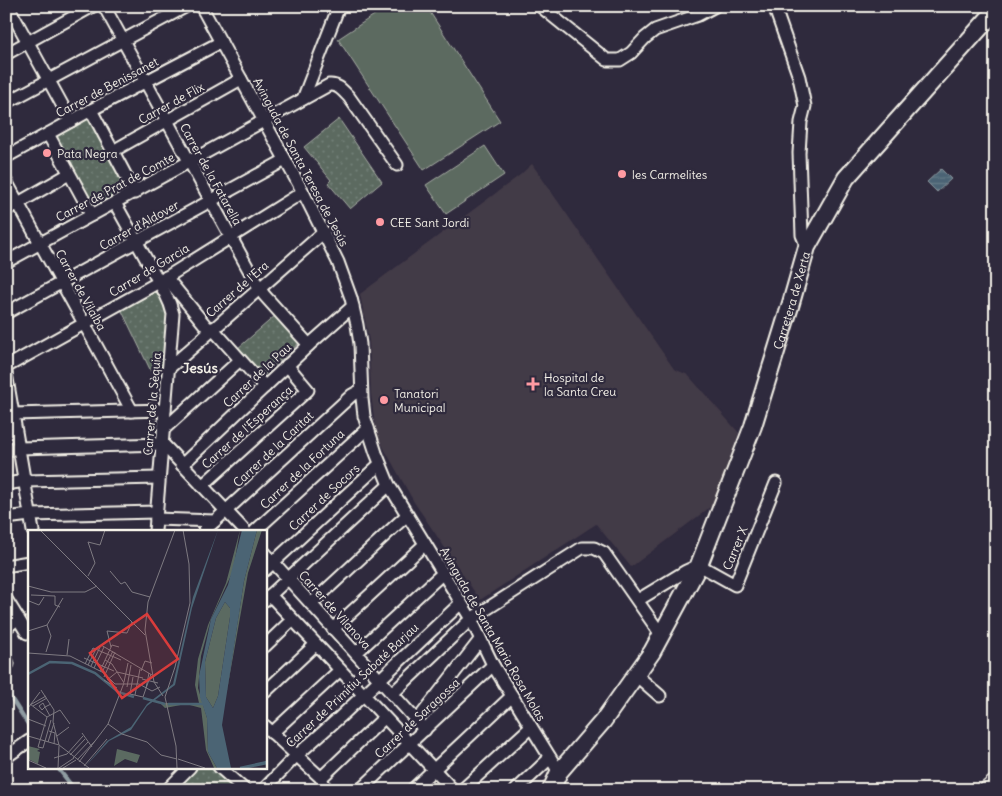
<svg xmlns="http://www.w3.org/2000/svg" width="1002" height="796" viewBox="0 0 1002 796" font-family="Delius,sans-serif">
	<style>
		.built { fill: #433a47 }
		.park { fill: url(#park-dots); stroke: #a8aea4 }
		.pitch { fill: #5b6a61; stroke: #a8aea4 }
		.water { fill: url(#water-rules); stroke: #8f9ca2 }
		.lines { fill: none; stroke-linecap: round; stroke-linejoin: round }
		.stream { stroke: #8f9ca2; stroke-width: 4 }
		.street-casing { stroke: #f4f1e8; stroke-width: 15 }
		.secondary-casing { stroke: #f4f1e8; stroke-width: 20 }
		.primary-casing { stroke: #f4f1e8; stroke-width: 22 }
		.street { stroke: #2f2a3d; stroke-width: 11 }
		.secondary { stroke: #2f2a3d; stroke-width: 16 }
		.primary { stroke: #2f2a3d; stroke-width: 19 }
		.poi-dot { fill: #ff9aa2; stroke: #2f2a3d; stroke-width: 2 }
		.labels { text-anchor: middle; dominant-baseline: central; stroke-width: 4.5; stroke-linejoin: round; paint-order: stroke }
		.street-label { font-size: 12px; fill: #f4f1e8; stroke: #2f2a3d }
		.poi-label { font-size: 12px; fill: #f4f1e8; stroke: #2f2a3d; text-anchor: start }
		.neighbourhood-label { font-size: 14px; font-weight: bold; fill: #f4f1e8; stroke: #2f2a3d }
		.inset-river { fill: none; stroke: #4b6474; stroke-width: 2.5 }
		.inset-road { fill: none; stroke: #7e7a81; stroke-width: 1 }
		.view { fill: #d93c3b; fill-opacity: 0.15; stroke: #d93c3b; stroke-width: 2.5 }
		.inset-edge { fill: none; stroke: #f4f1e8; stroke-width: 2.5 }
	</style>
	<defs>
		<pattern id="park-dots" width="8" height="8" patternUnits="userSpaceOnUse" patternTransform="scale(1.25)"><rect width="8" height="8" fill="#5b6a61"/><path d="M2 2h.1M6 6h.1" fill="none" stroke="#738078" stroke-width="1.8" stroke-linecap="round"/></pattern>
		<pattern id="water-rules" width="6" height="5" patternUnits="userSpaceOnUse" patternTransform="scale(1.25)"><rect width="6" height="5" fill="#4b6474"/><path d="M0 2.5h6" fill="none" stroke="#667b88"/></pattern>
	</defs>
	<rect width="100%" height="100%" fill="#2f2a3d"/>
	<filter id="ink" filterUnits="userSpaceOnUse"><feTurbulence type="fractalNoise" baseFrequency=".02" numOctaves="2"/><feDisplacementMap in="SourceGraphic" scale="10" xChannelSelector="R" yChannelSelector="G"/><feConvolveMatrix kernelMatrix="1 2 1 2 8 2 1 2 1" color-interpolation-filters="sRGB"/></filter>
	<g filter="url(#ink)">
		<path class="built" d="M 532,164 L 674,369 L 688,375 L 739,433 L 713,505 L 631,567 L 596,524 L 480,600 L 414,502 L 376,434 L 371,394 L 369,341 L 360,294 L 520,175 Z"/>
		<g class="park">
			<path d="M 88,117 L 128,191 L 94,207 L 55,138 L 56,136 Z"/>
			<path d="M 339,119 L 382,182 L 350,209 L 328,183 L 331,180 L 304,147 Z"/>
			<path d="M 157,289 L 169,313 L 164,385 L 159,388 L 121,309 Z"/>
			<path d="M 276,315 L 300,342 L 262,377 L 237,349 Z"/>
			<path d="M 194,767 L 211,767 L 234,790 L 171,790 Z"/>
		</g>
		<g class="pitch">
			<path d="M 388,6 L 426,6 L 500,121 L 424,170 L 338,39 Z"/>
			<path d="M 485,146 L 504,175 L 446,214 L 426,185 Z"/>
		</g>
		<path class="water" d="M 941,169 L 951,179 L 937,192 L 927,182 Z"/>
		<g class="lines">
			<g class="stream">
				<path d="M 6,690 L 29,726"/>
				<path d="M 57,767 L 75,790"/>
			</g>
			<defs>
				<g id="street">
					<path d="M 8,6 L 71,121"/>
					<path d="M 104,6 L 255,281 L 264,295 L 309,345"/>
					<path d="M 201,6 L 303,192 L 338,262 L 351,298 L 357,325 L 360,344 L 362,398 L 364,416 L 376,453 L 389,485 L 471,619 L 493,665 L 559,772"/>
					<path d="M 540,6 L 607,60 L 620,60 L 631,53 L 645,38 L 655,30 L 698,15 L 715,6"/>
					<path d="M 774,6 L 799,77 L 805,106 L 801,122 L 799,153 L 802,235 L 807,247"/>
					<path d="M 6,54 L 93,6"/>
					<path d="M 303,99 L 339,6"/>
					<path d="M 6,103 L 187,6"/>
					<path d="M 91,110 L 135,193"/>
					<path d="M 48,134 L 92,215"/>
					<path d="M 113,151 L 241,79"/>
					<path d="M 6,157 L 91,110 L 221,42"/>
					<path d="M 6,181 L 132,411"/>
					<path d="M 115,203 L 165,293 L 170,304 L 173,314 L 155,531"/>
					<path d="M 6,210 L 69,174"/>
					<path d="M 6,262 L 329,85 C 338,84 343,91 349,97 L 397,165"/>
					<path d="M 166,277 L 210,331"/>
					<path d="M 6,313 L 285,160"/>
					<path d="M 212,328 L 265,387"/>
					<path d="M 6,367 L 159,282 L 303,192"/>
					<path d="M 169,368 L 324,232"/>
					<path d="M 6,373 L 33,531"/>
					<path d="M 13,414 L 165,410"/>
					<path d="M 164,429 L 240,360"/>
					<path d="M 6,450 L 19,448 L 163,444 L 245,531"/>
					<path d="M 182,465 L 309,345 L 353,306"/>
					<path d="M 6,484 L 25,481 L 159,478"/>
					<path d="M 202,486 L 308,390 L 287,365"/>
					<path d="M 6,518 L 30,515 L 156,512"/>
					<path d="M 156,519 L 215,521"/>
					<path d="M 204,531 L 352,395 L 361,390"/>
					<path d="M 255,531 L 368,428"/>
					<path d="M 265,553 L 425,730"/>
					<path d="M 11,565 L 29,562"/>
					<path d="M 265,570 L 380,464"/>
					<path d="M 270,595 L 453,790"/>
					<path d="M 6,599 L 27,633"/>
					<path d="M 265,600 L 389,485"/>
					<path d="M 638,600 L 686,571 L 699,565 L 735,585 L 776,483"/>
					<path d="M 311,604 L 407,515"/>
					<path d="M 6,628 L 18,618"/>
					<path d="M 333,629 L 425,544"/>
					<path d="M 265,646 L 292,620"/>
					<path d="M 356,653 L 443,573"/>
					<path d="M 6,659 L 8,664"/>
					<path d="M 636,675 L 660,696"/>
					<path d="M 265,692 L 315,645"/>
					<path d="M 392,694 L 471,619 L 582,548 L 594,548 L 604,553 L 662,636"/>
					<path d="M 417,721 L 480,640"/>
					<path d="M 265,726 L 321,778 L 326,790"/>
					<path d="M 272,733 L 340,670"/>
					<path d="M 6,757 L 29,741"/>
					<path d="M 219,767 L 245,790"/>
					<path d="M 321,778 L 384,718"/>
					<path d="M 167,790 L 190,767"/>
					<path d="M 263,790 L 296,756 L 340,717 L 461,603"/>
					<path d="M 360,790 L 493,665"/>
					<path d="M 412,790 L 512,696"/>
					<path d="M 462,790 L 531,727"/>
					<path d="M 516,790 L 550,758"/>
				</g>
				<g id="secondary">
					<path id="s1" d="M 551,790 L 559,772 L 603,721 L 652,652 L 699,565 L 753,426 L 791,303 L 807,247 L 846,178 L 996,10"/>
				</g>
				<path id="primary" d="M 989,790 L 996,784"/>
			</defs>
			<use href="#street" class="street-casing"/>
			<use href="#secondary" class="secondary-casing"/>
			<use href="#primary" class="primary-casing"/>
			<use href="#street" class="street"/>
			<use href="#secondary" class="secondary"/>
			<use href="#primary" class="primary"/>
		</g>
	</g>
	<g class="poi-dot">
		<circle cx="47" cy="153" r="5"/>
		<circle cx="622" cy="174" r="5"/>
		<circle cx="380" cy="222" r="5"/>
		<path d="M530.5 376.5h5v5h5v5h-5v5h-5v-5h-5v-5h5z"/>
		<circle cx="384" cy="400" r="5"/>
	</g>
	<g class="labels">
		<g class="street-label">
			<text transform="translate(107 87) rotate(-28)">Carrer de Benissanet</text>
			<text transform="translate(171 103) rotate(-29)">Carrer de Flix</text>
			<text transform="translate(301 162) rotate(62)">Avinguda de Santa Teresa de Jesús</text>
			<text transform="translate(211 174) rotate(61)">Carrer de la Fatarella</text>
			<text transform="translate(115 187) rotate(-28)">Carrer de Prat de Comte</text>
			<text transform="translate(139 225) rotate(-29)">Carrer d'Aldover</text>
			<text transform="translate(149 270) rotate(-31)">Carrer de Garcia</text>
			<text transform="translate(237 289) rotate(-41)">Carrer de l'Era</text>
			<text transform="translate(81 290) rotate(61)">Carrer de Vilalba</text>
			<text stroke="none"><textPath href="#s1" startOffset="551">Carretera de Xerta</textPath></text>
			<text transform="translate(257 375) rotate(-43)">Carrer de la Pau</text>
			<text transform="translate(152 404) rotate(-85)">Carrer de la Sèquia</text>
			<text transform="translate(247 427) rotate(-42)">Carrer de l'Esperança</text>
			<text transform="translate(273 449) rotate(-43)">Carrer de la Caritat</text>
			<text transform="translate(302 469) rotate(-43)">Carrer de la Fortuna</text>
			<text transform="translate(324 497) rotate(-43)">Carrer de Socors</text>
			<text transform="translate(735 548) rotate(-68)">Carrer X</text>
			<text transform="translate(335 610) rotate(48)">Carrer de Vilanova</text>
			<text transform="translate(493 634) rotate(60)">Avinguda de Santa Maria Rosa Molas</text>
			<text transform="translate(352 685) rotate(-43)">Carrer de Primitiu Sabaté Barjau</text>
			<text transform="translate(417 718) rotate(-43)">Carrer de Saragossa</text>
		</g>
		<g class="poi-label">
			<text x="57" y="153">Pata Negra</text>
			<text x="632" y="174">les Carmelites</text>
			<text x="390" y="222">CEE Sant Jordi</text>
			<text x="544" y="377">Hospital de<tspan x="544" dy="14">la Santa Creu</tspan></text>
			<text x="394" y="393">Tanatori<tspan x="394" dy="14">Municipal</tspan></text>
		</g>
		<g class="neighbourhood-label">
			<text x="200" y="368">Jesús</text>
		</g>
	</g>
	<g transform="translate(28 530)">
		<rect width="239" height="239" fill="#2f2a3d"/>
		<path d="M 212,0 L 205,41 L 183,89 L 173,126 L 170,158 L 179,188 L 180,222 L 189,238 L 186,238 L 178,220 L 173,178 L 158,174 L 137,178 L 132,173 L 171,173 L 167,155 L 170,129 L 180,95 L 198,53 ZM 229,0 L 234,0 L 220,43 L 198,166 L 216,51 ZM 197,72 L 202,78 L 202,87 L 190,166 L 185,178 L 178,167 L 177,132 L 188,88 Z" fill="#5b6a61"/>
		<path d="M 0,216 L 12,219 L 9,221 L 12,222 L 10,234 L 0,229 ZM 89,219 L 112,225 L 109,233 L 97,229 L 86,236 Z" fill="#5b6a61"/>
		<path d="M 190,0 L 164,78 L 147,155 L 119,176 L 103,200 L 81,211 L 56,238 L 79,211 L 103,197 L 119,174 L 145,154 L 165,67 ZM 214,0 L 229,0 L 216,51 L 194,195 L 203,238 L 189,238 L 180,222 L 179,188 L 172,167 L 171,146 L 183,89 L 200,55 ZM 197,72 L 202,78 L 202,87 L 190,166 L 185,178 L 178,167 L 177,132 L 188,88 Z" fill="#4b6474" fill-rule="evenodd"/>
		<path class="inset-river" d="M 0,144 L 22,132 L 44,133 L 67,143 L 90,162 L 106,167M 115,168 L 137,174M 140,174 L 175,174M 212,238 L 239,232M 215,238 L 239,233"/>
		<path class="inset-road" d="M 12,0 L 117,105M 82,41 L 93,54 L 97,52 L 104,62 L 122,67M 60,46 L 67,33 L 60,12 L 72,15 L 77,0M 0,56 L 23,62 L 57,62 L 69,56M 3,65 L 27,66 L 27,75 L 32,77M 1,71 L 11,75 L 16,67M 0,101 L 19,95M 83,117 L 79,101 L 99,103 L 104,92M 18,122 L 23,106 L 19,95 L 35,68M 0,123 L 42,126 L 76,143 L 87,154 L 111,154 L 124,161 L 132,157M 39,125 L 41,109M 56,128 L 86,141M 77,130 L 84,134 L 96,153M 57,134 L 65,118 L 93,130M 60,135 L 68,119M 63,136 L 73,115 L 124,145M 66,138 L 76,117M 72,141 L 84,115 L 91,117M 113,141 L 117,131 L 124,133M 74,142 L 85,121M 76,147 L 87,122M 105,147 L 102,164 L 115,167 L 123,144M 114,149 L 130,153M 76,150 L 89,158M 79,150 L 89,142 L 115,148M 96,152 L 100,133M 99,157 L 103,135M 118,158 L 121,143M 13,160 L 26,180 L 25,192 L 31,215 L 61,238M 107,165 L 112,139M 135,166 L 126,152 L 117,100 L 120,72 L 147,0M 15,173 L 17,177 L 14,180 L 11,176 ZM 2,174 L 19,187M 2,175 L 18,166M 5,176 L 19,168M 0,178 L 12,162M 22,186 L 17,177 L 23,174M 0,189 L 18,196M 23,190 L 15,218 L 10,217 L 19,187 L 32,180 L 42,194M 80,194 L 94,204 L 119,212 L 133,225 L 149,229M 21,201 L 27,203 L 26,214M 54,203 L 64,217M 0,206 L 31,215M 29,206 L 41,197M 20,212 L 26,193M 42,225 L 57,209M 26,228 L 39,224 L 55,206M 45,228 L 60,212M 150,229 L 177,238M 0,230 L 18,238M 49,230 L 67,211M 51,232 L 80,194 L 96,153M 56,236 L 79,209M 30,238 L 31,216M 31,238 L 46,228M 35,238 L 48,230M 149,238 L 148,216 L 137,167 L 147,137 L 162,73 L 161,34 L 155,0"/>
		<path class="view" d="M 119,84 L 150,129 L 94,168 L 62,123 Z"/>
		<rect width="239" height="239" class="inset-edge"/>
	</g>
	<rect width="1002" height="796" fill="none" stroke="#2f2a3d" stroke-width="25"/>
	<rect x="12" y="12" width="977" height="771" fill="none" stroke="#f4f1e8" stroke-width="2" filter="url(#ink)"/>
</svg>
